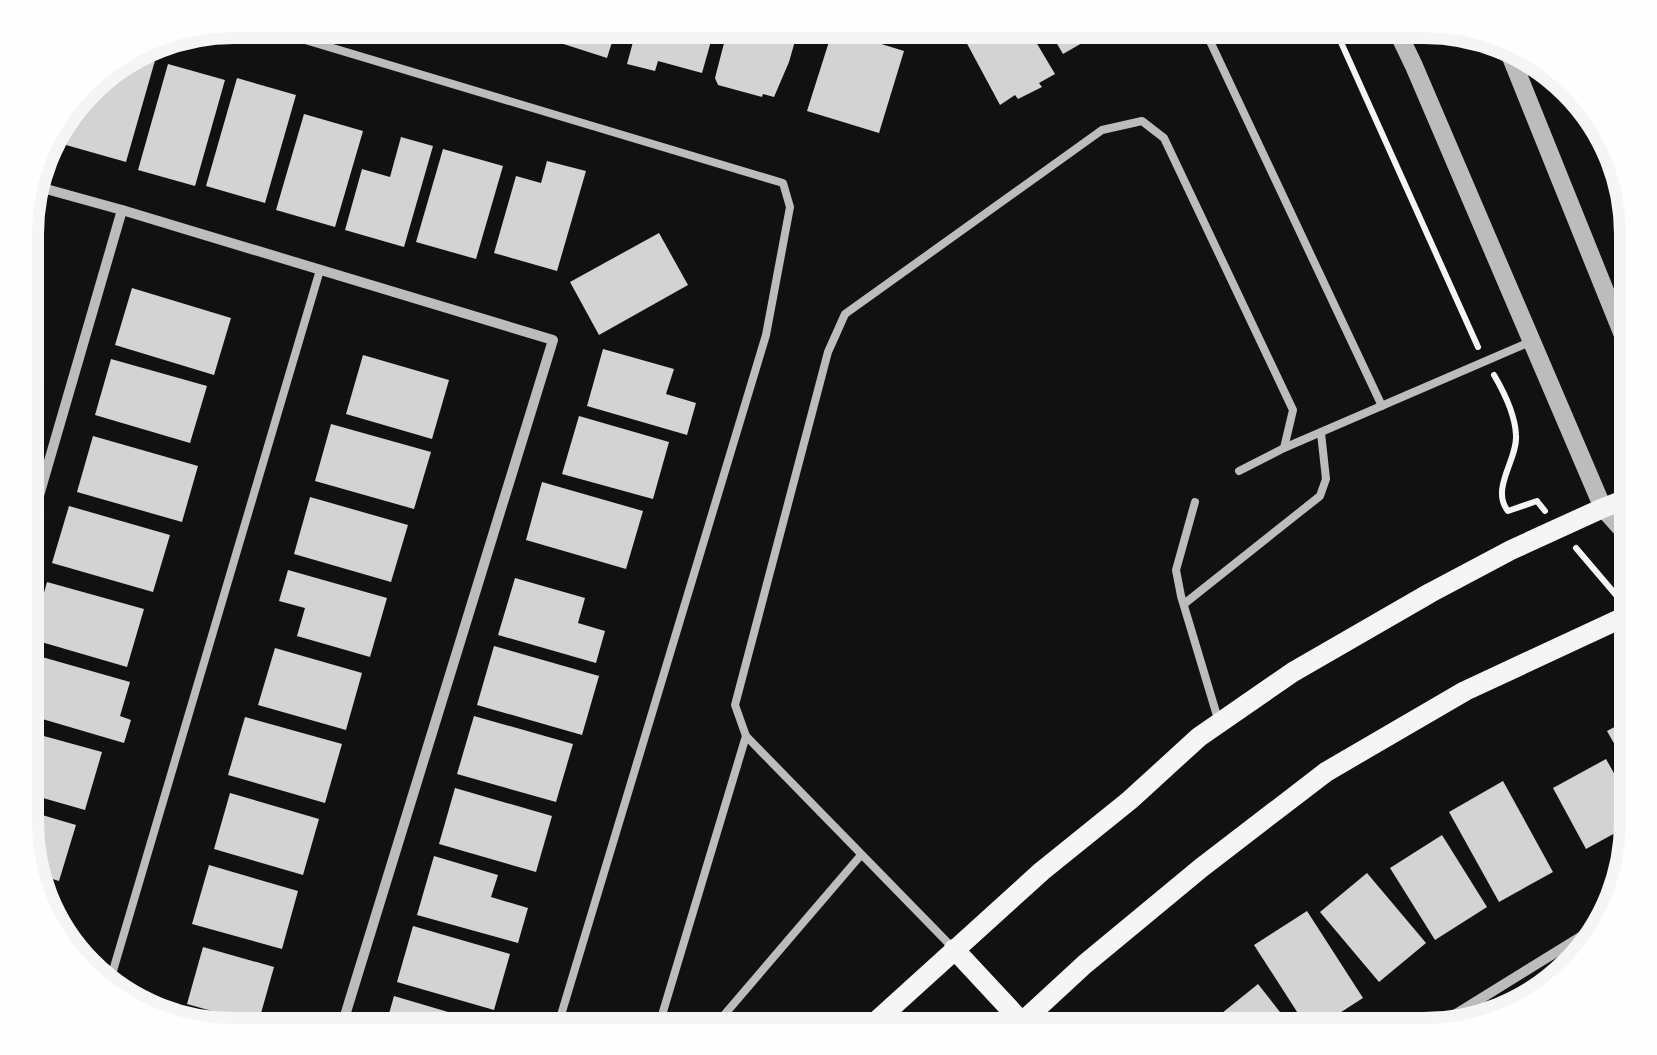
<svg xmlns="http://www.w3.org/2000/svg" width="1657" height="1055" viewBox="0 0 1657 1055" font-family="'Work Sans',sans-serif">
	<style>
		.building { fill: #d3d3d3 }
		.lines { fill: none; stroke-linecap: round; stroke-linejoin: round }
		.path { stroke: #f5f5f5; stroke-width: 6 }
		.service { stroke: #bcbcbc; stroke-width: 8 }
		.minor { stroke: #bcbcbc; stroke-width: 10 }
		.tertiary { stroke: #bcbcbc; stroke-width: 18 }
		.secondary { stroke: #f5f5f5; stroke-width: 20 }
		.rim { fill: none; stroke: #f5f5f5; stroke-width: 12 }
	</style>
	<rect width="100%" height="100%" fill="#111"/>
	<g class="building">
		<path d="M 554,20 L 619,20 L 607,58 L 548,39 Z"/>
		<path d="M 639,20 L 717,20 L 702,73 L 658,61 L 655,71 L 627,64 Z"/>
		<path d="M 730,20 L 801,20 L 789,62 L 774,97 L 763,94 L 762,97 L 718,85 L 715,78 Z"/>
		<path d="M 966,20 L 1023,20 L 1055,74 L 1039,83 L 1042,87 L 1018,99 L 1015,95 L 1000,105 L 957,25 Z"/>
		<path d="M 1043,20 L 1122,20 L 1063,54 Z"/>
		<path d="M 833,29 L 904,51 L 879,133 L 807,111 Z"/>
		<path d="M 131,49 L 156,57 L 126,162 L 66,145 L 83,86 L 92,73 Z"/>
		<path d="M 168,64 L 225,80 L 195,186 L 138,170 Z"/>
		<path d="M 237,78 L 296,95 L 265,203 L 206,186 Z"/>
		<path d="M 61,114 L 53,144 L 42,141 L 42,139 Z"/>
		<path d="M 304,114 L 363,131 L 335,227 L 276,210 Z"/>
		<path d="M 401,137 L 433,146 L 404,247 L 345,230 L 362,169 L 390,177 Z"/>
		<path d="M 443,149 L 503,166 L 476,259 L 416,242 Z"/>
		<path d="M 547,161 L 586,171 L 557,271 L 494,253 L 516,176 L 541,183 Z"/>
		<path d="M 659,233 L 688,285 L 599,335 L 570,282 Z"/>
		<path d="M 132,288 L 231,318 L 214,375 L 115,345 Z"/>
		<path d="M 603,349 L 674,369 L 666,394 L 696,403 L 687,435 L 587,406 Z"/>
		<path d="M 363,355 L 449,380 L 432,439 L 346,414 Z"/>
		<path d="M 111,359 L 207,386 L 190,443 L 95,415 Z"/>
		<path d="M 579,416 L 669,442 L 653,499 L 562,474 Z"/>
		<path d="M 331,424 L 431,452 L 414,509 L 315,481 Z"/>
		<path d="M 93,436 L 198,466 L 182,522 L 77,492 Z"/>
		<path d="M 542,482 L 643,511 L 626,569 L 526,540 Z"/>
		<path d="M 310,497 L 408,525 L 391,582 L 294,554 Z"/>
		<path d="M 69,506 L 170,535 L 153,592 L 52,563 Z"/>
		<path d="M 288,570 L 387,598 L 370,657 L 297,636 L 305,608 L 279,601 Z"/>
		<path d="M 515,578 L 585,598 L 578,623 L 605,631 L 596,663 L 498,635 Z"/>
		<path d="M 47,582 L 144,609 L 127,667 L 31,639 Z"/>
		<path d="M 494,646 L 599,676 L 582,735 L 477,705 Z"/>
		<path d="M 275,648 L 362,673 L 346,730 L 258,705 Z"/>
		<path d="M 28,653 L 130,682 L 120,716 L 131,720 L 124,743 L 22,713 L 22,674 Z"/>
		<path d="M 1637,715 L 1637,784 L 1607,731 Z"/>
		<path d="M 474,716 L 573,744 L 556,802 L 457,774 Z"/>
		<path d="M 245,717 L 342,744 L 325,803 L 228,775 Z"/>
		<path d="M 22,730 L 102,752 L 85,810 L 22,792 Z"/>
		<path d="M 1606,759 L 1637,814 L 1637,821 L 1586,849 L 1553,788 Z"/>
		<path d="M 1503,781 L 1553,872 L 1499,902 L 1449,812 Z"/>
		<path d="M 455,788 L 552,816 L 536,872 L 439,844 Z"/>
		<path d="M 230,793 L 319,819 L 303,875 L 214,849 Z"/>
		<path d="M 22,809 L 76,825 L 59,881 L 30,872 L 22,849 Z"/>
		<path d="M 1442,835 L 1487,907 L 1435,940 L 1390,868 Z"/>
		<path d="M 434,856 L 498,875 L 491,897 L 528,908 L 518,943 L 417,915 Z"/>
		<path d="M 209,865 L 298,891 L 282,949 L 192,924 Z"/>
		<path d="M 1367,873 L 1426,943 L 1379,982 L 1320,912 Z"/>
		<path d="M 38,896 L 54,900 L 47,924 Z"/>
		<path d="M 1307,911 L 1363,998 L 1310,1032 L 1254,945 Z"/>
		<path d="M 413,926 L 510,954 L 494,1010 L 397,982 Z"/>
		<path d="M 203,947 L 274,967 L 258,1024 L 187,1004 Z"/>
		<path d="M 1258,984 L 1298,1035 L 1220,1035 L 1211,1022 Z"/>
		<path d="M 394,996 L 482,1022 L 478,1035 L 383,1035 Z"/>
		<path d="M 1188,1015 L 1203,1035 L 1163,1035 Z"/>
		<path d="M 193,1019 L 244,1034 L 244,1035 L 233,1035 L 192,1023 Z"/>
	</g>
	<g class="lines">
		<g class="path">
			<path d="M 1331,20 L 1478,347"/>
			<path d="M 1494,375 C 1504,392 1515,414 1516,435 C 1518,459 1490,489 1508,511 L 1537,501 L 1545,511"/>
			<path d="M 1576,548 L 1616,595"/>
		</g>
		<g class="service">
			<path d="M 239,20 L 783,183 L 790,207 L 766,335 L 555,1035"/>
			<path d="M 1200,20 L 1382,406"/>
			<path d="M 1284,448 L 1532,341"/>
			<path d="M 1195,502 L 1176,570 L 1181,596 L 1218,719"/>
			<path d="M 1184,604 L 1320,496 L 1326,479 L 1321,433"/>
			<path d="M 954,949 L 746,736 L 735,705 L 828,352 L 845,314 L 1102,130 L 1142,121 L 1164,138 L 1293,410 L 1284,448 L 1239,471"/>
			<path d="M 107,991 L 320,270"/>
			<path d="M 656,1035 L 746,736"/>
			<path d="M 707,1035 L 861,855"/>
		</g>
		<g class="minor">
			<path d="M 28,184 L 122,210 L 553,340 L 339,1035"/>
			<path d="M 22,554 L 122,210"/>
			<path d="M 1422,1035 L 1608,920"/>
		</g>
		<g class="tertiary">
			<path d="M 1392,20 L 1414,66 L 1603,508 L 1637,546"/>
			<path d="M 1506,45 L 1637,370"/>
		</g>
		<g class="secondary">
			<path d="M 954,949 L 1021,1021"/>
			<path d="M 861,1035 L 1042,871 L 1130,800 L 1199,737 L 1293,672 L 1430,593 L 1511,550 L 1603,508 L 1637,495"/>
			<path d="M 1008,1035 L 1085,964 L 1201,868 L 1326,772 L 1465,691 L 1637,611"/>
		</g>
	</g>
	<path d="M0 0H1657V1055H0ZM234 38H1424A196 196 0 0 1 1620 234V822A196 196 0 0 1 1424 1018H234A196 196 0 0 1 38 822V234A196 196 0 0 1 234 38Z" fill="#fefefe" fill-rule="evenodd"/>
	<path class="rim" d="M234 38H1424A196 196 0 0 1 1620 234V822A196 196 0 0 1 1424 1018H234A196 196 0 0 1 38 822V234A196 196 0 0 1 234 38Z"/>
</svg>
